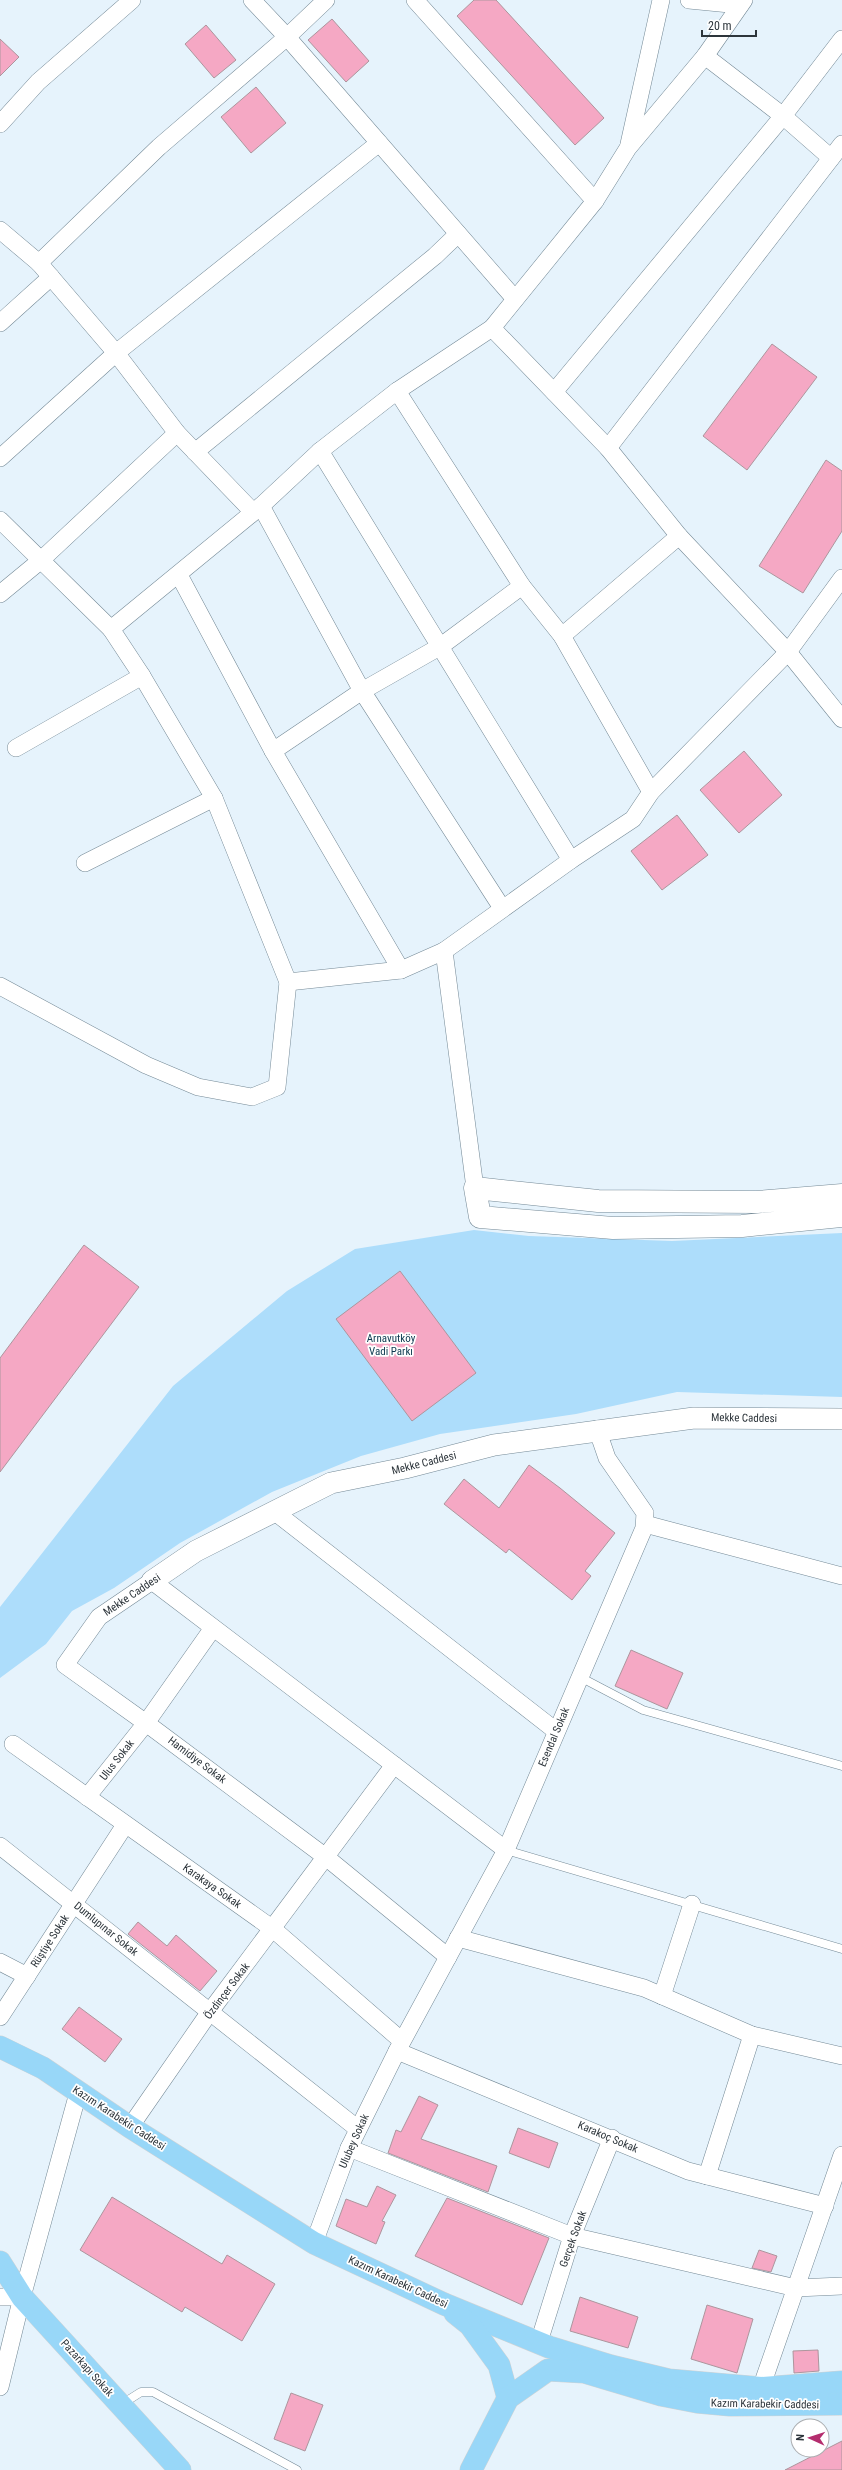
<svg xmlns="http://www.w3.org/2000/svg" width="842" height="2470" viewBox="0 0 842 2470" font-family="'Roboto Condensed',sans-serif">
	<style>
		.green { fill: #adddfb }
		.building { fill: #f5a8c4; stroke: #ad959d }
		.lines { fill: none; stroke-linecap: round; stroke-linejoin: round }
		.service-casing { stroke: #748996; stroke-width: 9 }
		.minor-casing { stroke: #748996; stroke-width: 18 }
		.tertiary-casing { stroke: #748996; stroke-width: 22 }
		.secondary-casing { stroke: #748996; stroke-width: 23 }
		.primary-casing { stroke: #d1d3d4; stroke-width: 23 }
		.service { stroke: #fff; stroke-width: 8 }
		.minor { stroke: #fff; stroke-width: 17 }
		.tertiary { stroke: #fff; stroke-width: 21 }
		.secondary { stroke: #fff; stroke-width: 22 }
		.primary { stroke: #98d7f8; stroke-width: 22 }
		.labels { text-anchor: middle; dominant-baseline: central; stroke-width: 3.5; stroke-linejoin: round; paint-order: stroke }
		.park-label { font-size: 11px; fill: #0b384e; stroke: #fff }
		.street-label { font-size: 11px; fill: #2d353b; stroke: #fff }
	</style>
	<rect width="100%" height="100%" fill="#e6f3fc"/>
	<path class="green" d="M 474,1230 L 529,1236 L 672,1241 L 842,1233 L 842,1397 L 677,1392 L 576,1414 L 440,1434 L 361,1456 L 272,1492 L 180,1543 L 114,1588 L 72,1611 L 46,1644 L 0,1678 L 0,1607 L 173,1386 L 287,1291 L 355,1249 Z"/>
	<g class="building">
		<path d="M 474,0 L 496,0 L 604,118 L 575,145 L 457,16 Z"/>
		<path d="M 332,19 L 369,61 L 346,82 L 308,40 Z"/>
		<path d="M 206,25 L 236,60 L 214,78 L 185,44 Z"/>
		<path d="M 0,39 L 19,57 L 0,76 Z"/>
		<path d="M 256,87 L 286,123 L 251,153 L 221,117 Z"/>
		<path d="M 772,344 L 817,377 L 747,470 L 703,436 Z"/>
		<path d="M 826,460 L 842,471 L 842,531 L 803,593 L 759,566 Z"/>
		<path d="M 744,751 L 782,795 L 739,833 L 700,790 Z"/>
		<path d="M 677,815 L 708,855 L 662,890 L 631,851 Z"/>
		<path d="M 84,1245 L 139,1287 L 0,1472 L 0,1358 Z"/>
		<path d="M 400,1271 L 476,1373 L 412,1421 L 336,1319 Z"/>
		<path d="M 529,1465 L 560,1488 L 615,1533 L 585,1571 L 591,1576 L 572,1600 L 509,1549 L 506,1553 L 444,1504 L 464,1479 L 499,1508 Z"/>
		<path d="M 631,1650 L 683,1673 L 667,1709 L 615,1686 Z"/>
		<path d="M 138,1922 L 167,1946 L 176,1935 L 217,1971 L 200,1991 L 128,1934 Z"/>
		<path d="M 79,2007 L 122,2039 L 105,2062 L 62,2029 Z"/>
		<path d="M 419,2096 L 438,2105 L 421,2139 L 497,2166 L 488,2192 L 388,2153 L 396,2130 L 401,2132 Z"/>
		<path d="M 518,2128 L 558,2143 L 549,2168 L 509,2153 Z"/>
		<path d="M 377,2186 L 396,2195 L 382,2221 L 385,2222 L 376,2244 L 336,2226 L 346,2199 L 367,2207 Z"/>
		<path d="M 112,2197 L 222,2264 L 227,2255 L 275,2284 L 242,2341 L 185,2307 L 182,2312 L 80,2250 Z"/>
		<path d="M 447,2198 L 549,2238 L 522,2305 L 415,2256 Z"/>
		<path d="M 759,2250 L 777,2256 L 771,2272 L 752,2268 Z"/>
		<path d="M 580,2297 L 638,2317 L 628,2348 L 570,2331 Z"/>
		<path d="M 707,2305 L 753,2319 L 737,2373 L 691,2359 Z"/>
		<path d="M 818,2350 L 819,2371 L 794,2373 L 793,2351 Z"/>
		<path d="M 291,2393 L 323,2405 L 305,2451 L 274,2439 Z"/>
		<path d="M 842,2441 L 842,2470 L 785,2470 Z"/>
	</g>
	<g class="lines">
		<defs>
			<g id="service">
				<path d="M 580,1677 L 643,1710 L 842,1766"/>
				<path d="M 506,1850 L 842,1949"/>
				<path d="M 122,2404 L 141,2392 L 153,2392 L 297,2470"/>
			</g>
			<g id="minor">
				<path d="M 252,0 L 287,37 L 515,299"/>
				<path d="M 415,0 L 595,201"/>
				<path d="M 689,0 L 740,5 L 737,0"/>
				<path d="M 705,56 L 783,116 L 831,158"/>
				<path d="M 0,124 L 38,82 L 132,0"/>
				<path d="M 629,144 L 661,0"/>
				<path d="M 0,230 L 39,263 L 116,353 L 177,433 L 253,512"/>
				<path d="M 39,263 L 159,147 L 287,37 L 326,0"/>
				<path d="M 0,323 L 51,277"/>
				<path d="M 492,328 L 608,448 L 679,536 L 788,652 L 842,719"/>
				<path d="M 397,391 L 522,586 L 562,636 L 651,792"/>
				<path d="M 554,392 L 783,116 L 842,39"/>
				<path d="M 608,448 L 842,144"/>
				<path d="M 320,451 L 571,860"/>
				<path d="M 195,452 L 435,256 L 458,234"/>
				<path d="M 0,458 L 116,353 L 379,143"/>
				<path d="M 261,506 L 362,691 L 502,908"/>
				<path d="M 0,520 L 111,629 L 142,676 L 214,798 L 288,982 L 401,970 L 444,951 L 571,860 L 633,819 L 651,792 L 788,652 L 842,578"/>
				<path d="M 179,575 L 273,751 L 401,970"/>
				<path d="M 0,594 L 40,561 L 177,433"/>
				<path d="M 111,629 L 261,506 L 320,451 L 397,391 L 492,328 L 595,201 L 628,148 L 705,56 L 744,0"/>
				<path d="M 562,636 L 679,536"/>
				<path d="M 16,748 L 142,676"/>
				<path d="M 273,751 L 362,691 L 441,646 L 522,586"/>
				<path d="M 85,863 L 214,798"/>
				<path d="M 444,951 L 475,1188"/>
				<path d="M 0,986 L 146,1065 L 198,1087 L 252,1097 L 277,1087 L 288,982"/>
				<path d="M 275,1512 L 556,1731"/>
				<path d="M 645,1524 L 842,1576"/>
				<path d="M 13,1744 L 273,1929 L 402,2041"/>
				<path d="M 87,1797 L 146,1723 L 213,1628"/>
				<path d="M 0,1846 L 358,2129"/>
				<path d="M 458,1938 L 644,1988 L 752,2035 L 842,2056"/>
				<path d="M 448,1957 L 327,1858 L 146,1723 L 65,1665 L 99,1617 L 152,1581 L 506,1850"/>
				<path d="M 0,1962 L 27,1976"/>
				<path d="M 662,1996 L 692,1904"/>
				<path d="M 0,2017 L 125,1825"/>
				<path d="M 397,2051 L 688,2171 L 825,2206"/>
				<path d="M 130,2127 L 209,2013 L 394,1765"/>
				<path d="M 349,2148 L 572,2236 L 796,2288 L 842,2286"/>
				<path d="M 707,2176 L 752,2035"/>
				<path d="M 314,2243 L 349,2148 L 397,2051 L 506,1850 L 644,1528 L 645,1513 L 607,1458 L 597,1429"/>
				<path d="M 0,2297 L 22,2297"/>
				<path d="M 539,2342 L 572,2236 L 612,2138"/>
				<path d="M 0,2387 L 22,2297 L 78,2093"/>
				<path d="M 761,2388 L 842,2155"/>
			</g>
			<path id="tertiary" d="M 152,1581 L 196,1551 L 331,1483 L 405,1468 L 494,1445 L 694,1418 L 842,1419"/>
			<path id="secondary" d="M 842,1195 L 757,1202 L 598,1201 L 475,1188 L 480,1217 L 613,1228 L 742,1226 L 842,1216"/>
			<g id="primary">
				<path d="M 0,2047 L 43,2068 L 130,2127 L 314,2243 L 444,2304 L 549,2347 L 611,2366 L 669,2380 L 761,2388 L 842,2382"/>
				<path d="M 0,2262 L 22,2297 L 180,2470"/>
				<path d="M 455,2313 L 470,2325 L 499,2365 L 508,2398"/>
				<path d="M 471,2470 L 508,2398 L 548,2370 L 584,2372 L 661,2395 L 697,2402 L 730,2405 L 842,2404"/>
			</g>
		</defs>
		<use href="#service" class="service-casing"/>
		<use href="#minor" class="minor-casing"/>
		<use href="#tertiary" class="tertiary-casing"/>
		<use href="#secondary" class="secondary-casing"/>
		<use href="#primary" class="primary-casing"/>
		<use href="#service" class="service"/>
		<use href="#minor" class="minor"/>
		<use href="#tertiary" class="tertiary"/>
		<use href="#secondary" class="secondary"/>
		<use href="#primary" class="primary"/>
	</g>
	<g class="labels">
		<g class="park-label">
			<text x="391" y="1338">Arnavutköy<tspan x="391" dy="13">Vadi Parkı</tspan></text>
		</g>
		<g class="street-label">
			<text transform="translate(744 1418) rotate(1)">Mekke Caddesi</text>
			<text transform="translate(424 1463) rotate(-14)">Mekke Caddesi</text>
			<text transform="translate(132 1595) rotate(-34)">Mekke Caddesi</text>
			<text transform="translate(554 1737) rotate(-67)">Esendal Sokak</text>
			<text transform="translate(117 1760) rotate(-52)">Ulus Sokak</text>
			<text transform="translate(197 1760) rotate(37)">Hamidiye Sokak</text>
			<text transform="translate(212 1886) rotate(35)">Karakaya Sokak</text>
			<text transform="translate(106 1929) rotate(39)">Dumlupınar Sokak</text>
			<text transform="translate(50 1941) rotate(-57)">Rüştiye Sokak</text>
			<text transform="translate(227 1991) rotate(-53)">Özdinçer Sokak</text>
			<text transform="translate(119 2118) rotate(33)">Kazım Karabekir Caddesi</text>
			<text transform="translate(608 2137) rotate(23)">Karakoç Sokak</text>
			<text transform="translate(354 2141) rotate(-66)">Ulubey Sokak</text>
			<text transform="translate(573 2239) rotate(-70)">Gerçek Sokak</text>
			<text transform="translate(398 2282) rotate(25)">Kazım Karabekir Caddesi</text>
			<text transform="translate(87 2368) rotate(48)">Pazarkapı Sokak</text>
			<text transform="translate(765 2404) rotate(1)">Kazım Karabekir Caddesi</text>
		</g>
	</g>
	<g transform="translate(810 2438) rotate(273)"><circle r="19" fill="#ffffff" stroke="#abaeb1"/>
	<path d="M0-3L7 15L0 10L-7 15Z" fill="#b42d6e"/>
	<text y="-6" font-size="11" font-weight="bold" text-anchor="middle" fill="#2d353b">N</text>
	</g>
	<path d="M702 30v6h54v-6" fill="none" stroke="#2d353b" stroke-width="2"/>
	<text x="708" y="30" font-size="12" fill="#2d353b" stroke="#ffffff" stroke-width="3" paint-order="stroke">20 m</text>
</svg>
